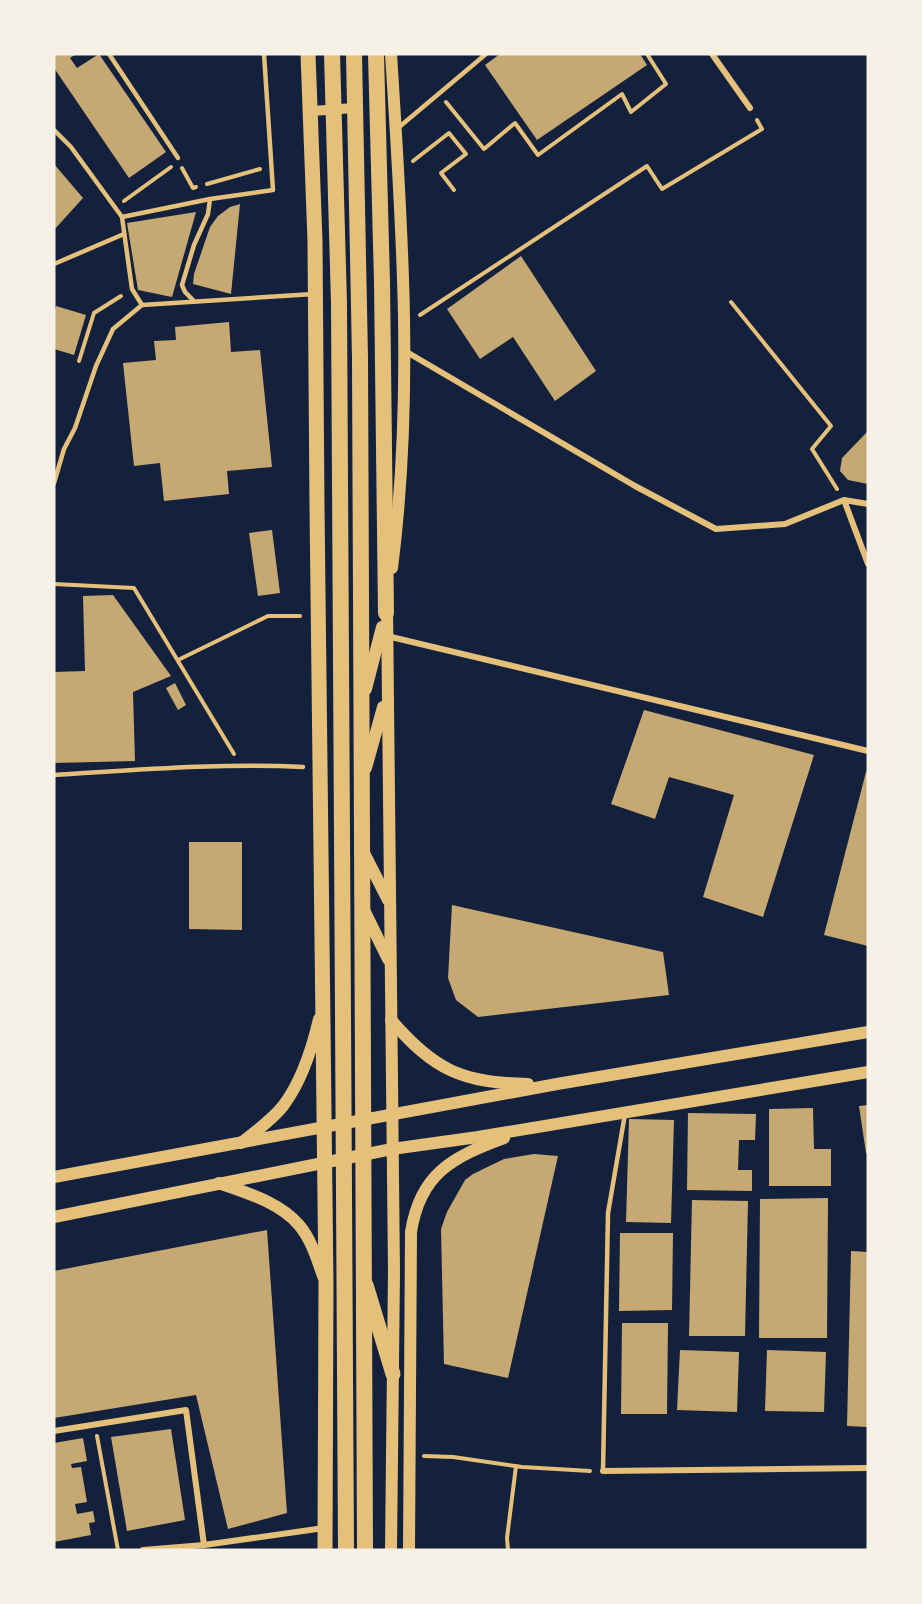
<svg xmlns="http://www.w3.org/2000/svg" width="922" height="1604" viewBox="0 0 922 1604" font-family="Cabin,sans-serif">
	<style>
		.building { fill: #c6a872 }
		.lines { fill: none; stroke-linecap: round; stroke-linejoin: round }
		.path { stroke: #e5c07b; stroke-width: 4 }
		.service { stroke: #e5c07b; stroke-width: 4.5 }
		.minor { stroke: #e5c07b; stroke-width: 6 }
		.tertiary { stroke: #e5c07b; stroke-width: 10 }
		.secondary { stroke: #e5c07b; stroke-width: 12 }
		.primary { stroke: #e5c07b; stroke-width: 15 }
		.trunk { stroke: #e5c07b; stroke-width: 16 }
	</style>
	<rect width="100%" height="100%" fill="#14213d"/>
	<g class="building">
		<path d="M 54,54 L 76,54 L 70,58 L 77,68 L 99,54 L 166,152 L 129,178 L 54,68 Z"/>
		<path d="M 500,54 L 640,54 L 647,65 L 537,140 L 485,65 Z"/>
		<path d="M 54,164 L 83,198 L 54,230 Z"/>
		<path d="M 240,204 L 231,294 L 193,284 L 194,274 L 210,227 L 218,216 L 230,207 Z"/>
		<path d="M 196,212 L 172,297 L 138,290 L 127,223 Z"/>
		<path d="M 521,256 L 596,371 L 555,401 L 513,337 L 480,359 L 447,309 Z"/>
		<path d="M 56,306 L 86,315 L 74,355 L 54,349 L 54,314 Z"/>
		<path d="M 229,322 L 231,352 L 260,350 L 272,467 L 227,471 L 229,494 L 164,501 L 160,463 L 134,466 L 123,363 L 156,360 L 154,341 L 176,340 L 175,327 Z"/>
		<path d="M 868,431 L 868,484 L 848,480 L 840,471 L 842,458 Z"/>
		<path d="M 272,530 L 280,593 L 258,596 L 249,533 Z"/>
		<path d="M 113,595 L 171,676 L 133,692 L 135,761 L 54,763 L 54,672 L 85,671 L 83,596 Z"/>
		<path d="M 175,683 L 186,705 L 178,710 L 166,688 Z"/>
		<path d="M 644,710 L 814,755 L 763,917 L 703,897 L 734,795 L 669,777 L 655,819 L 611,804 Z"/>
		<path d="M 866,772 L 868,772 L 868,946 L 824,935 Z"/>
		<path d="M 189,842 L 242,842 L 242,930 L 189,929 Z"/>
		<path d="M 452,905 L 663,952 L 669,995 L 478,1017 L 456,1000 L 448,978 Z"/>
		<path d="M 868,1105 L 868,1153 L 866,1153 L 859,1106 Z"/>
		<path d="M 813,1108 L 814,1149 L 831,1149 L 831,1186 L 769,1186 L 769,1109 Z"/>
		<path d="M 688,1113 L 756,1114 L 755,1140 L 739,1140 L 738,1170 L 752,1170 L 752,1191 L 687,1190 Z"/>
		<path d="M 629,1119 L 674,1120 L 671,1223 L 626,1222 Z"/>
		<path d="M 534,1154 L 558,1156 L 508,1378 L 444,1364 L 441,1229 L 447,1212 L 465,1180 L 473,1174 L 504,1159 Z"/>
		<path d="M 828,1198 L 827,1338 L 759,1338 L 760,1199 Z"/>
		<path d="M 692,1200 L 748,1201 L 745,1336 L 689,1336 Z"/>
		<path d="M 267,1230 L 287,1513 L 228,1529 L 196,1395 L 54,1418 L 54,1271 Z"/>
		<path d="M 620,1233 L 673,1233 L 672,1310 L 619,1311 Z"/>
		<path d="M 851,1251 L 868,1252 L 868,1427 L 847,1426 Z"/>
		<path d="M 622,1323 L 668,1323 L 667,1414 L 621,1414 Z"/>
		<path d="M 680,1350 L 739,1352 L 737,1412 L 677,1410 Z"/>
		<path d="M 767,1350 L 826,1352 L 824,1412 L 765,1411 Z"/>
		<path d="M 171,1429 L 185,1520 L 127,1531 L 111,1437 Z"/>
		<path d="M 83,1438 L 87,1461 L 71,1464 L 72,1468 L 81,1467 L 87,1502 L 75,1504 L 77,1514 L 93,1511 L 95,1522 L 89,1523 L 91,1535 L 54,1542 L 54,1443 Z"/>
	</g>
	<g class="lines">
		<g class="path">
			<path d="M 446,102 L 484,149 L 515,123 L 538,155 L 622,94 L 631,112 L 666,84 L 647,54"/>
			<path d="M 413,161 L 449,133 L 466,154 L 441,173 L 454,190"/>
			<path d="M 182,168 L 193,188 L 196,187"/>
			<path d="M 207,184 L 260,169"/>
			<path d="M 124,201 L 171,167"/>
			<path d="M 731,302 L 831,426 L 812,449 L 837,489"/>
			<path d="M 420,315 L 647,166 L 662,189 L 762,129 L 757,120"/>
			<path d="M 79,361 L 94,313 L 121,296"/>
			<path d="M 54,584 L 134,588 L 234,754"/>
			<path d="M 178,660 L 268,616 L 300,616"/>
			<path d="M 97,1436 L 118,1550"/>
			<path d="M 424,1456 L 453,1457 L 522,1467 L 590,1471"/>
			<path d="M 508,1550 L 507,1538 L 516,1466"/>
		</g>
		<g class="service">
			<path d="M 109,54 L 178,158"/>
			<path d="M 398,128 L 486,54"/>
			<path d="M 54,130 L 71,147 L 122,217 L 132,289 L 142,305 L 314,294"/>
			<path d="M 122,217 L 210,199 L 273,190 L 264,54"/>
			<path d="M 54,264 L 124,234"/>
			<path d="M 194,301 L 185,292 L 182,285 L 194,245 L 208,214 L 210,199"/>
			<path d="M 54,483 L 64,449 L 75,428 L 96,366 L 113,329 L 142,305"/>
			<path d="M 54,775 C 137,770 220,763 303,767"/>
			<path d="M 603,1471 L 608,1213 L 625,1114"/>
		</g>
		<g class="minor">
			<path d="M 712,54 L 750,108"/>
			<path d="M 405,351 L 635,486 L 716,529 L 785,524 L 844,500 L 868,504"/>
			<path d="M 844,500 L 868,564"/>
			<path d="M 387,636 L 868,751"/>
			<path d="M 54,1431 L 186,1410 L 204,1545"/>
			<path d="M 603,1471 L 868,1468"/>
			<path d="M 143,1550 L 204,1545 L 324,1528"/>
		</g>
		<path class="tertiary" d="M 312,111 L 354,108"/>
		<g class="secondary">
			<path d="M 391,54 C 402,225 414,397 392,568"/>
			<path d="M 387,606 L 394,1271 L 391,1550"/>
			<path d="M 366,689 L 382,627"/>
			<path d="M 366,768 L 383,707"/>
			<path d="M 363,851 L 388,900"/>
			<path d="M 364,910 L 388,959"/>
			<path d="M 391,1020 C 434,1070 462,1083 528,1084"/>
			<path d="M 241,1143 C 255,1132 272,1120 283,1106 C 302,1081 312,1049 319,1019"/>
			<path d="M 54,1177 L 557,1084 L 868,1032"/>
			<path d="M 219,1183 C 247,1193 279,1202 299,1225 C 311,1239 317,1259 323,1276"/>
			<path d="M 54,1217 L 392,1149 L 478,1137 L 868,1072"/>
			<path d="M 409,1550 L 411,1232 C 420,1174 452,1157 504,1138"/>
		</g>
		<g class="primary">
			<path d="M 308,54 L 315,241 L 317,506 L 326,1285 L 325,1550"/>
			<path d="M 366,1285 L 393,1374"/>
		</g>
		<g class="trunk">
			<path d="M 332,54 L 339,303 L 346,1550"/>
			<path d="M 354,54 L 360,358 L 365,1550"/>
			<path d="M 376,54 L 382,282 L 386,613"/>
		</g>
	</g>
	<rect width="922" height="1604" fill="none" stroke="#f6f1e7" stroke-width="111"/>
</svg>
